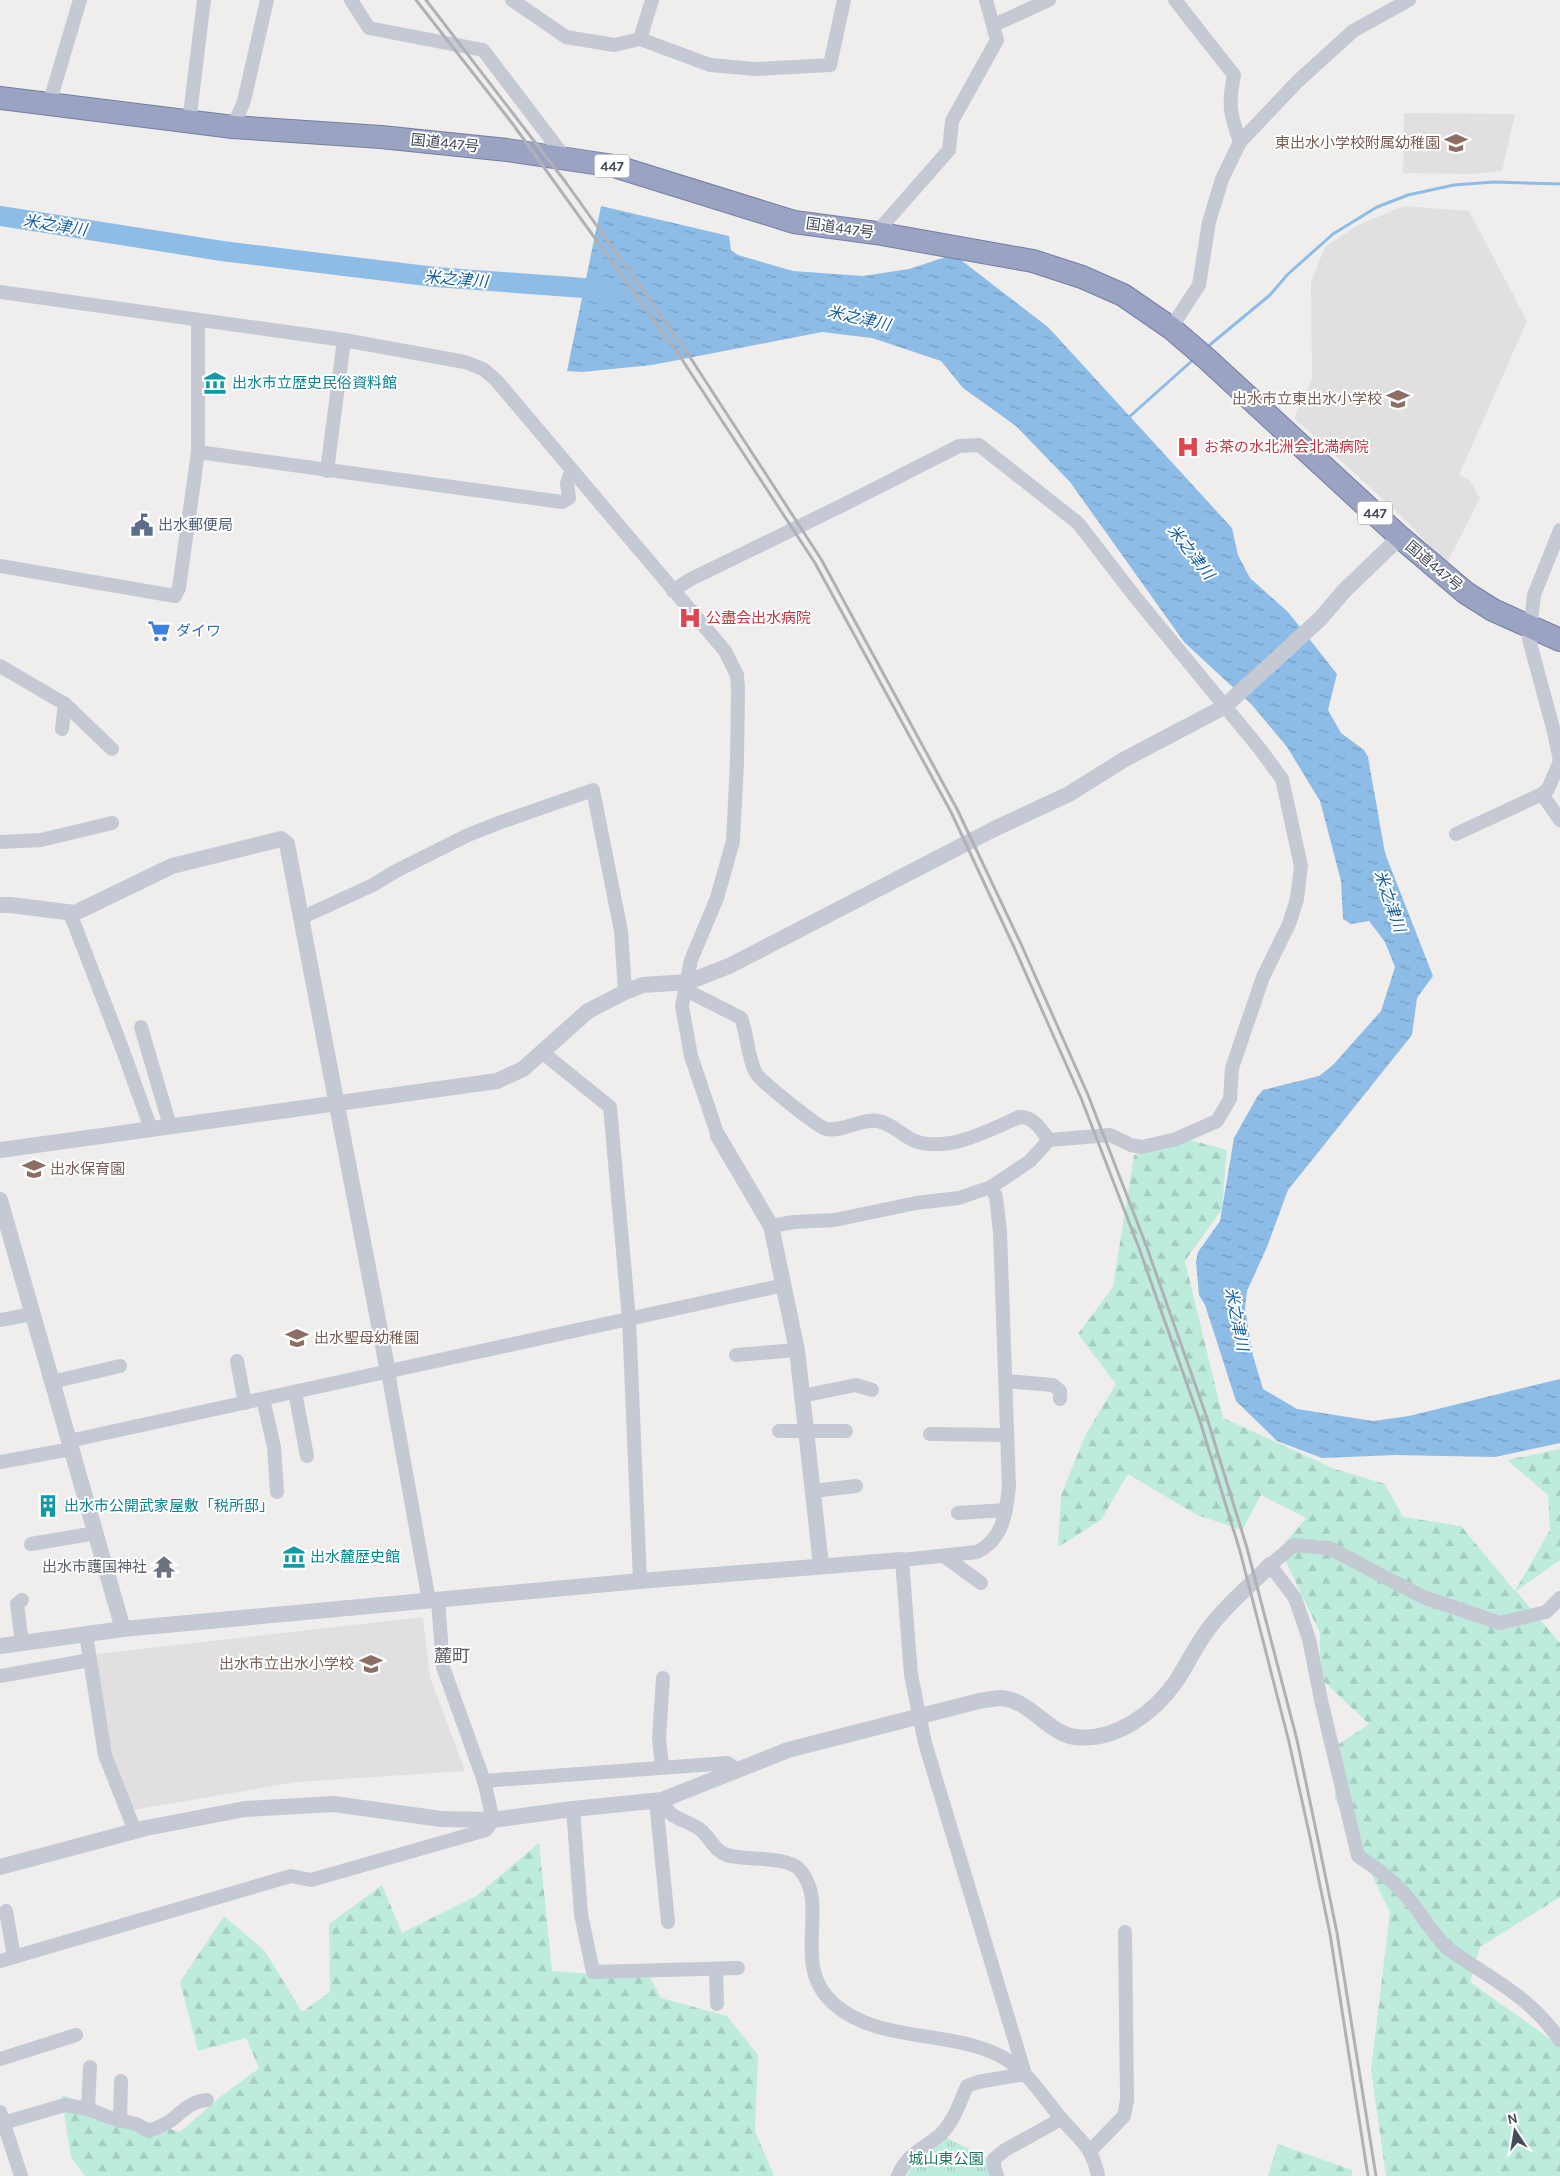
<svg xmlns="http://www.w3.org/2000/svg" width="1560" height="2176" viewBox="0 0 1560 2176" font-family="Karla,'Noto Sans JP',sans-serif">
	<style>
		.education { fill: #e1dfdf }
		.forest { fill: url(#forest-firs) }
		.park { fill: url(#park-tufts) }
		.water { fill: url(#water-ripples) }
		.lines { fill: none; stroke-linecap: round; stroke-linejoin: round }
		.stream { stroke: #8dbce7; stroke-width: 3 }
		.river { stroke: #8dbce7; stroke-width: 20 }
		.trunk-casing { stroke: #737da6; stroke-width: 24 }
		.minor { stroke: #c4c9d4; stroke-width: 14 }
		.tertiary { stroke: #c4c9d4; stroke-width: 16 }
		.trunk { stroke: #9aa4c2; stroke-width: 22 }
		.rail { stroke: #b0b1b7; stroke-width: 3 }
		.labels { text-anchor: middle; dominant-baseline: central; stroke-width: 4; stroke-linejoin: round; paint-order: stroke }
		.shield { fill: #fff; stroke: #7e828c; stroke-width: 1 }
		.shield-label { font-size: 14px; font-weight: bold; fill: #474c5a }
		.street-label { font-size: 15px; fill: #474c5a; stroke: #fff }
		.education-label { font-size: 15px; fill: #785e54; stroke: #fff; text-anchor: end }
		.culture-label { font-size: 15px; fill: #0d838f; stroke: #fff; text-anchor: start }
		.health-label { font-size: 15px; fill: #be3a42; stroke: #fff; text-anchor: start }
		.service-label { font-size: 15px; fill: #4e5e75; stroke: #fff; text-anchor: start }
		.shop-label { font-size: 15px; fill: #366cbe; stroke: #fff; text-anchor: start }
		.worship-label { font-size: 15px; fill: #5b616d; stroke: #fff; text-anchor: end }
		.park-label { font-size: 15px; fill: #1c7761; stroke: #fff }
		.water-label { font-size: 16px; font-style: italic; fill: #145d9f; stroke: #fff }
		.quarter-label { font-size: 18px; fill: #5a5c62; stroke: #fff }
	</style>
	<defs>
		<pattern id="forest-firs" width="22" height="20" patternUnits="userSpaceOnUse" patternTransform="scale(1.25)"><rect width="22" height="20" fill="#bdecdc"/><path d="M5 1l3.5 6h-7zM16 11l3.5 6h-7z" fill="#a4ccbf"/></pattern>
		<pattern id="park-tufts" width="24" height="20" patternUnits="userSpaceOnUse" patternTransform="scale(1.25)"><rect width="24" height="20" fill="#bdecdc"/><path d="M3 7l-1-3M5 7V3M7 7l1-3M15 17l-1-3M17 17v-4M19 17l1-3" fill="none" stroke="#a4ccbf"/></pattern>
		<pattern id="water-ripples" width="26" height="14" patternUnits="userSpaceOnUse" patternTransform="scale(1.25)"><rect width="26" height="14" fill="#8dbce7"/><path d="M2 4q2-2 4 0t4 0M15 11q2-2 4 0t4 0" fill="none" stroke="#759bbe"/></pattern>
	</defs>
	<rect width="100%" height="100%" fill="#f0eeed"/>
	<g class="education">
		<path d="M 1404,113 L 1515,114 L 1502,171 L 1473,174 L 1403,173 Z"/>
		<path d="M 1404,206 L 1469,211 L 1527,321 L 1459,475 L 1470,481 L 1480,498 L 1447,563 L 1397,512 L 1294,418 L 1312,380 L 1311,282 L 1325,247 L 1358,225 Z"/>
		<path d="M 423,1617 L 430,1677 L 465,1771 L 297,1782 L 132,1810 L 101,1721 L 97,1654 Z"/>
	</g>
	<g class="forest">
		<path d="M 1190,1140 L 1227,1150 L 1222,1209 L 1185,1261 L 1223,1418 L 1335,1469 L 1385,1484 L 1403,1517 L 1461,1526 L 1515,1591 L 1550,1530 L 1548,1495 L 1507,1460 L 1560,1449 L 1560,1560 L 1516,1591 L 1560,1643 L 1560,1897 L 1480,1947 L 1470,1982 L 1560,2046 L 1560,2176 L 1386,2176 L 1371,2070 L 1390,1912 L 1335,1799 L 1339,1744 L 1369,1724 L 1319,1677 L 1320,1633 L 1280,1549 L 1306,1518 L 1261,1495 L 1242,1530 L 1197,1515 L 1128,1474 L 1101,1520 L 1058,1547 L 1061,1495 L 1086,1434 L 1116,1384 L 1078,1334 L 1113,1287 L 1134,1155 Z"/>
		<path d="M 539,1843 L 552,1971 L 650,1978 L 661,1998 L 727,2016 L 758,2055 L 755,2131 L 774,2176 L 85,2176 L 71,2157 L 61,2095 L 180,2132 L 220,2097 L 259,2068 L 246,2038 L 198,2051 L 180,1982 L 224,1916 L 265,1951 L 302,2012 L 330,1992 L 329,1924 L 382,1885 L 402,1933 L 476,1896 Z"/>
		<path d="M 1278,2144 L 1352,2170 L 1352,2176 L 1268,2176 Z"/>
	</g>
	<path class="park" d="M 945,2137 L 989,2159 L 992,2176 L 907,2176 L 914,2161 Z"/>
	<path class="water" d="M 601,206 L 729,236 L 731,250 L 738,255 L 793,271 L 863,276 L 909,269 L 949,256 L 957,257 L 1048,327 L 1232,528 L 1238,555 L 1250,578 L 1288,612 L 1337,674 L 1328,710 L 1341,733 L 1364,750 L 1368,757 L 1385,853 L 1433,976 L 1417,998 L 1412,1035 L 1288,1190 L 1267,1247 L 1247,1291 L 1245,1309 L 1253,1356 L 1263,1389 L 1297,1409 L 1373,1421 L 1409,1416 L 1560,1379 L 1560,1443 L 1495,1457 L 1396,1455 L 1322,1458 L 1277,1441 L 1236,1401 L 1205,1305 L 1199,1295 L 1196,1262 L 1198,1252 L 1220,1221 L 1234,1138 L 1257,1097 L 1263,1090 L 1319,1076 L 1333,1065 L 1381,1011 L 1395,967 L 1385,942 L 1369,921 L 1351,924 L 1343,919 L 1341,881 L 1320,801 L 1287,747 L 1252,705 L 1184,642 L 1070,482 L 1016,426 L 963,388 L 941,361 L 872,338 L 822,332 L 652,365 L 582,372 L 567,371 Z"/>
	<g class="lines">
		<g class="stream">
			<path d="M 1206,348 L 1270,295 L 1287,275 L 1333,234 L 1377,207 L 1408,195 L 1454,185 L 1494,182 L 1560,184"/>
			<path d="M 1128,418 L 1194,359"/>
		</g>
		<path class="river" d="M 0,216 L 222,251 L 435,277 L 611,290"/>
		<defs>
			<path id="trunk" d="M 0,98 L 233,127 L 381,137 L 507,150 L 614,166 L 794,222 L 876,233 L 1033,261 L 1082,277 L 1123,295 L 1171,328 L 1207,359 L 1400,537 L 1466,593 L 1493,610 L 1560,640"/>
		</defs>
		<use href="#trunk" class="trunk-casing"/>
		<g class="minor">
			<path d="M 351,0 L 369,28 L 483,50 L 566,159"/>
			<path d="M 512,0 L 566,37 L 614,45 L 640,39 L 710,65 L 756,69 L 830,65 L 844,0"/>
			<path d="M 1175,0 L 1234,75 C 1228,105 1230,114 1240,142"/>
			<path d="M 994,25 L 1049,0"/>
			<path d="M 640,39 L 652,0"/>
			<path d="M 49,104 L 80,0"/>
			<path d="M 189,122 L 204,0"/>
			<path d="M 233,127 L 244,101 L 267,0"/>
			<path d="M 876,233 L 949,150 L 952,121 L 997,40 L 986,0"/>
			<path d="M 0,292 L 344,340 L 465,362 L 483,369 L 496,380 L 725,651 L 737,675 L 738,689 L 737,762 L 733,841 L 717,898 L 691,960 L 682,1006 L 691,1056 L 718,1136"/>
			<path d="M 1171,328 L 1199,285 L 1209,222 L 1222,179 L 1240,142 L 1298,81 L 1353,31 L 1409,0"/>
			<path d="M 198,452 L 562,502 L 569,498 L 567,483 L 572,470"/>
			<path d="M 327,471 L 344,340"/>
			<path d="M 0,566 L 175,596 L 179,588 L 198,452 L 198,320"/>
			<path d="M 673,591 L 689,580 L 843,505 L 959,446 L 979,445 L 1078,523 L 1136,598 L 1260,749 L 1282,779 L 1301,866 L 1297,899 L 1289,924 L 1263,977 L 1232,1068 L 1230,1099 L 1217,1121 L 1176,1139 L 1142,1147 L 1131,1145 L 1110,1135 L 1049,1140 L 1030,1161 L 991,1187 L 959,1198 L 916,1203 L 835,1220 L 794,1222 L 771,1226"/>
			<path d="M 0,666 L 65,704 L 62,729"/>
			<path d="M 65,704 L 112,749"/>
			<path d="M 1542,794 L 1560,820"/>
			<path d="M 1456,834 L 1542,794 L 1548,789 L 1560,761 L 1554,732 L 1529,639 L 1534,595 L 1560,530"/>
			<path d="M 0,842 L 41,840 L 112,823"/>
			<path d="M 70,913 L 122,1048 L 151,1129"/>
			<path d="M 301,918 L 373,885 L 396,871 L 468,835 L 501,822 L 593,790 L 621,931 L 625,992"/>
			<path d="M 686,990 L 741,1018 C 748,1035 747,1057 756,1073 C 760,1081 818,1127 826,1129 C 844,1132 861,1118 878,1121 C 891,1123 903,1136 915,1141 C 948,1153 990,1130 1019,1117 C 1034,1116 1041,1130 1049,1140"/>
			<path d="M 141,1027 L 170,1126"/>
			<path d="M 543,1053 L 610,1107 L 629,1319 L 640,1581"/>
			<path d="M 0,1320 L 32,1314"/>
			<path d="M 736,1355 L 797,1350"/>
			<path d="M 237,1361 L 245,1403"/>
			<path d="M 388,1372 L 429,1601"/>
			<path d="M 1006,1381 L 1053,1385 L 1060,1391 L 1060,1399"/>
			<path d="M 52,1382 L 120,1366"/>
			<path d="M 295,1392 L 307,1456"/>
			<path d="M 802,1396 L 856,1385 L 872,1390"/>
			<path d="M 263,1399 L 274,1447 L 277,1492"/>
			<path d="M 779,1431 L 846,1431"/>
			<path d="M 930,1434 L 1007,1435"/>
			<path d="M 69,1441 L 784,1285"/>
			<path d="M 0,1462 L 71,1449"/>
			<path d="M 813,1491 L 856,1486"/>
			<path d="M 958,1513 L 1006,1510"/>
			<path d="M 31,1544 L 96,1533"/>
			<path d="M 944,1556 L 981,1583"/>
			<path d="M 1560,1598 L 1546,1612 L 1500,1623 L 1423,1597 L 1329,1548 L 1294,1545 L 1270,1565 L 1295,1598 L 1309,1639 L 1321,1700 L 1358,1856 C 1375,1867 1390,1878 1404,1893 C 1419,1910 1430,1931 1447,1948 C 1490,1979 1528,1994 1560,2040"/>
			<path d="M 86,1634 L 105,1755 L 135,1831"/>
			<path d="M 22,1643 L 17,1604 L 22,1600"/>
			<path d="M 0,1676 L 90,1660"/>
			<path d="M 662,1767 L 659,1738 L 663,1678"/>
			<path d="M 484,1781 L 727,1763 L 738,1770"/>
			<path d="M 662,1800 C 664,1804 667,1810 670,1813 C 679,1821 694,1823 703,1832 C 711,1840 715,1851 727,1855 C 745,1861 787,1855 800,1870 C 831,1905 789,1965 834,2004 C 880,2045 958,2028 1009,2061 C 1030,2075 1044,2098 1060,2117 C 1079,2140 1092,2145 1098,2176"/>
			<path d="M 656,1801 L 668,1922"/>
			<path d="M 573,1809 L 581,1914 L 593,1972 L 738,1968"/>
			<path d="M 6,1911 L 14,1957"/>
			<path d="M 0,1961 L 291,1876 L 311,1880 L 486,1830 L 493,1820 L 484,1781 L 443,1667 L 438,1600"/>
			<path d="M 716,1969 L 717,2004"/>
			<path d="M 0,2059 L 76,2035"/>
			<path d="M 88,2109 L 90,2067"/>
			<path d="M 0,2112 L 21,2176"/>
			<path d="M 120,2121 L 121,2081"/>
			<path d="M 3,2123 L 65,2105 L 88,2109 L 111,2118 L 136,2124 L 149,2131 C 156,2128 164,2125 170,2121 C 183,2111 191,2101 207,2100"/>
			<path d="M 1091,2150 L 1124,2116 L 1127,2100 L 1125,1932"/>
			<path d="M 898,2176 C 907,2153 924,2149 941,2134 C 954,2121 960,2102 967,2086 L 978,2082 L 1025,2074 L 925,1743 L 911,1675 L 902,1560 L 977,1552 C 1003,1539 1006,1514 1009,1487 L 1000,1232 L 996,1197 L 991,1187"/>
			<path d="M 997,2176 L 994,2167 L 994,2159 L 1005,2150 L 1061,2119"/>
		</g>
		<g class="tertiary">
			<path d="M 0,905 L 10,905 L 75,913 L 172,866 L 281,839 L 287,844 L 388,1372"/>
			<path d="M 718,1136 L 771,1226 L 797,1350 L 821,1565"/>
			<path d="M 0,1150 L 497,1081 L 523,1069 L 588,1011 L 625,992 L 643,985 L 688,982 L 729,966 L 994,829 L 1069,794 L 1125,759 L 1224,707 L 1320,619 L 1344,591 L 1400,537"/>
			<path d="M 0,1200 L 123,1629"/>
			<path d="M 0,1646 L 123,1629 L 640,1581 L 902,1560"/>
			<path d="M 0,1867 L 146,1828 L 245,1809 L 334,1804 L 441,1819 L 493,1820 L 573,1809 L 662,1800 L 788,1750 L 979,1701 C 987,1700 995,1698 1002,1698 C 1033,1702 1047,1733 1075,1737 C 1116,1742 1155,1712 1177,1680 C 1188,1663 1196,1645 1209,1628 C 1226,1605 1250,1586 1270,1565"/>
		</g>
		<use href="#trunk" class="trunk"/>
		<g class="rail">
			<path d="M 416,0 L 512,123 L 679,355 L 815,563 L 951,812 L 1014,947 L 1081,1098 L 1139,1248 L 1200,1421 L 1240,1551 L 1289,1742 L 1310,1837 L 1330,1934 L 1368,2176"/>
			<path d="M 426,0 L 567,184 L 686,351 L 821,559 L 957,809 L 1021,944 L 1088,1095 L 1146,1245 L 1207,1418 L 1247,1548 L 1297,1740 L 1317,1835 L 1337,1933 L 1376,2176"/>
		</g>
	</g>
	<defs>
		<symbol id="school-bare" viewBox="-9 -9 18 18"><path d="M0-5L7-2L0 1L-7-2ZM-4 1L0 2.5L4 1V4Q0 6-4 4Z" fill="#8d6e63" stroke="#fff" stroke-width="2.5" paint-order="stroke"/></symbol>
		<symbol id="museum-bare" viewBox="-9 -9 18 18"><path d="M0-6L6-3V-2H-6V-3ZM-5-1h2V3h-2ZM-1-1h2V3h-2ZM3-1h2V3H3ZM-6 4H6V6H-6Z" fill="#0f9aa8" stroke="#fff" stroke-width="2.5" paint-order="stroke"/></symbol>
		<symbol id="hospital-bare" viewBox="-9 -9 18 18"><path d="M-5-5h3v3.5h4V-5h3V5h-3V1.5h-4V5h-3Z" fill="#e0444e" stroke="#fff" stroke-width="2.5" paint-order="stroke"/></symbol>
		<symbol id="civic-bare" viewBox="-9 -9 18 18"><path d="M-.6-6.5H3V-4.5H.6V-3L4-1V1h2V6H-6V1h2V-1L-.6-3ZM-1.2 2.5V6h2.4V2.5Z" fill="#5c6f8a" stroke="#fff" stroke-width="2.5" paint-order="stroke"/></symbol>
		<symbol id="supermarket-bare" viewBox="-9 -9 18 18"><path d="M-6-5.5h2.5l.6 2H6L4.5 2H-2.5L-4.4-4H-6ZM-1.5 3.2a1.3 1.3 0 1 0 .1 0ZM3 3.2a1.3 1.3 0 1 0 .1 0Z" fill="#3f7fe0" stroke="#fff" stroke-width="2.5" paint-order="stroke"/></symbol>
		<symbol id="building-bare" viewBox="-9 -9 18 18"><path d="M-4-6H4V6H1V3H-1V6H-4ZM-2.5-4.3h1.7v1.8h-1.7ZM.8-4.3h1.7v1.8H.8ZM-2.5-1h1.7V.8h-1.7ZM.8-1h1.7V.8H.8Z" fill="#0f9aa8" stroke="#fff" stroke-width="2.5" paint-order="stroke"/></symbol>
		<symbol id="temple-bare" viewBox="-9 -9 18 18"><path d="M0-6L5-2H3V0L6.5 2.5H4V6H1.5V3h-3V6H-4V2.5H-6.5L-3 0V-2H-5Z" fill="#6b7280" stroke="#fff" stroke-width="2.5" paint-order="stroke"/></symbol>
	</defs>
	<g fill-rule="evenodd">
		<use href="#school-bare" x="1440" y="127" width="32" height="32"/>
		<use href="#museum-bare" x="199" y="367" width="32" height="32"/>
		<use href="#school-bare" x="1382" y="383" width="32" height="32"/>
		<use href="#hospital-bare" x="1172" y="431" width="32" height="32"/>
		<use href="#civic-bare" x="126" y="509" width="32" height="32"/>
		<use href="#hospital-bare" x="674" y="602" width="32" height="32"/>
		<use href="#supermarket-bare" x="143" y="615" width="32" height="32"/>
		<use href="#school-bare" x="18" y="1153" width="32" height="32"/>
		<use href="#school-bare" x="281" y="1322" width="32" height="32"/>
		<use href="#building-bare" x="32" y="1490" width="32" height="32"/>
		<use href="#museum-bare" x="278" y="1541" width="32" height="32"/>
		<use href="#temple-bare" x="148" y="1551" width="32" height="32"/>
		<use href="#school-bare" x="355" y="1648" width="32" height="32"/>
	</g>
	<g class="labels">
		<g class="shield">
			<rect x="594.5" y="154.5" width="35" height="23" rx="4"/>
			<rect x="1357.5" y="501.5" width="35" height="23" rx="4"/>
		</g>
		<g class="shield-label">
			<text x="612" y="166">447</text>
			<text x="1375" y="513">447</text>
		</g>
		<g class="street-label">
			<text transform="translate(445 143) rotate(6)">国道447号</text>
			<text transform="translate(840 228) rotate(8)">国道447号</text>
			<text transform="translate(1434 566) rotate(40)">国道447号</text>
		</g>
		<g class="education-label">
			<text x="1440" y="143">東出水小学校附属幼稚園</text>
			<text x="1382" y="399">出水市立東出水小学校</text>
			<text x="50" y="1169" text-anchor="start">出水保育園</text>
			<text x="314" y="1338" text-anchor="start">出水聖母幼稚園</text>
			<text x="354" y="1664">出水市立出水小学校</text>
		</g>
		<g class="culture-label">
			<text x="232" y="383">出水市立歴史民俗資料館</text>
			<text x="64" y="1506">出水市公開武家屋敷「税所邸」</text>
			<text x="310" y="1557">出水麓歴史館</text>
		</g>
		<g class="health-label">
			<text x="1204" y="447">お茶の水北洲会北満病院</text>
			<text x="706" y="618">公盡会出水病院</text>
		</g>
		<g class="service-label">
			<text x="158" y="525">出水郵便局</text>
		</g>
		<g class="shop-label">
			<text x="176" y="631">ダイワ</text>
		</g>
		<g class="worship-label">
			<text x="147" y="1567">出水市護国神社</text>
		</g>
		<g class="park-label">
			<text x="946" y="2159">城山東公園</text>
		</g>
		<g class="water-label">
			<text transform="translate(55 225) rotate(9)">米之津川</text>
			<text transform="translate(456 279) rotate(5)">米之津川</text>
			<text transform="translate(859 318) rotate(13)">米之津川</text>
			<text transform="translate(1191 552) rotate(52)">米之津川</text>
			<text transform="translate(1390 901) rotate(71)">米之津川</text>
			<text transform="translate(1237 1319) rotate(79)">米之津川</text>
		</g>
		<g class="quarter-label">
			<text x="452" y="1656">麓町</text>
		</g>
	</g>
	<g transform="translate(1515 2131) rotate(348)" stroke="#ffffff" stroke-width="4" paint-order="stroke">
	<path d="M0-4L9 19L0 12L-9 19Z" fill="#474c5a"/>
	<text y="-8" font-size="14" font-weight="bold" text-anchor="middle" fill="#474c5a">N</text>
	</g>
</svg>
